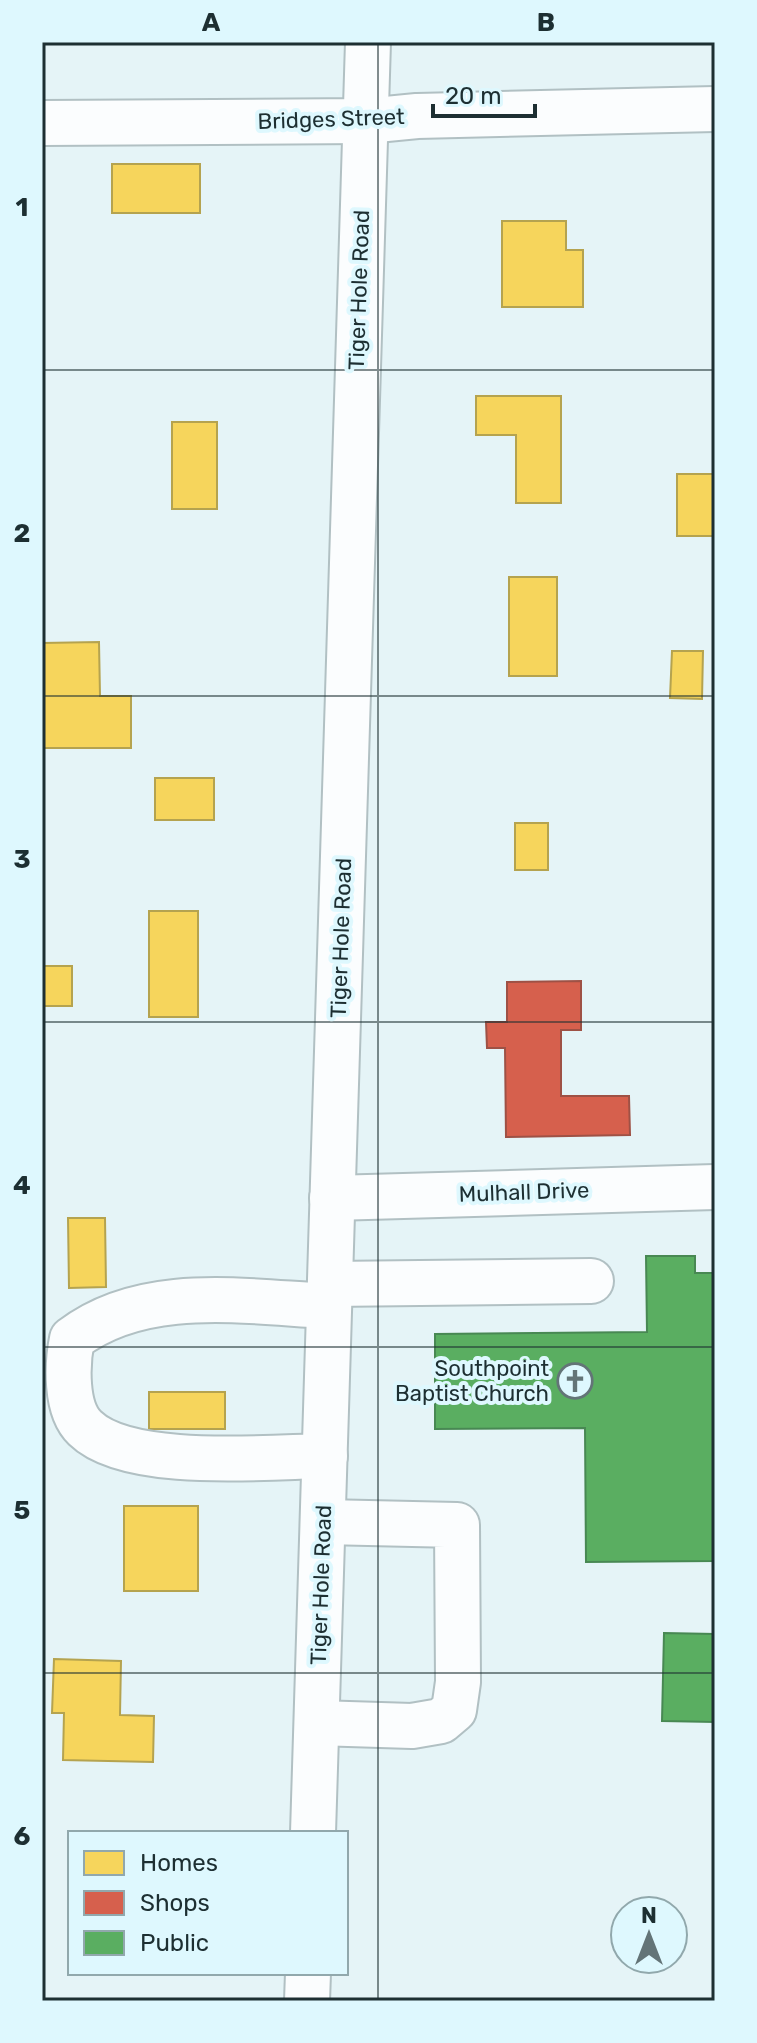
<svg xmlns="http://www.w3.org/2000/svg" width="757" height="2043" viewBox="0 0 757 2043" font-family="Rubik,sans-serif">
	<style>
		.homes { fill: #f6d55c; stroke: #b5a34f; stroke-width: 2 }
		.shops { fill: #d6604d; stroke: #9e5145; stroke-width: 2 }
		.public { fill: #5aae61; stroke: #488853; stroke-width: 2 }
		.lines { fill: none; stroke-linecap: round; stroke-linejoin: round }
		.minor-casing { stroke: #b1c0c3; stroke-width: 48 }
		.minor { stroke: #fbfdfe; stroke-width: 44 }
		.grid { fill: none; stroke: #1d2f32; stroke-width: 2; stroke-opacity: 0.55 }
		.labels { text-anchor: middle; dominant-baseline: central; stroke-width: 8; stroke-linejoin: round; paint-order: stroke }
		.street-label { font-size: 22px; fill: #1d2f32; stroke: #def8fe }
		.poi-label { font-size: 22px; fill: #1d2f32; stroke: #def8fe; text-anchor: end }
		.neatline { fill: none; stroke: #1d2f32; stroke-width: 3 }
		.grid-label { font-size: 26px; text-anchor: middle; font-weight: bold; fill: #1d2f32 }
	</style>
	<rect width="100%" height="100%" fill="#e5f4f7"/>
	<g class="homes">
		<rect x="112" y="164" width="88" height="49"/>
		<path d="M 502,221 L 566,221 L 566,250 L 583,250 L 583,307 L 502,307 Z"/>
		<path d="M 476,396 L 561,396 L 561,503 L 516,503 L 516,435 L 476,435 Z"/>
		<rect x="172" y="422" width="45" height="87"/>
		<rect x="677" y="474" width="38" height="62"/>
		<rect x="509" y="577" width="48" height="99"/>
		<path d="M 99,642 L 100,696 L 131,696 L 131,748 L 42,748 L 42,643 Z"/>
		<path d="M 672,651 L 703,651 L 702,699 L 670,698 Z"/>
		<rect x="155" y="778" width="59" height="42"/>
		<rect x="515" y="823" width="33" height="47"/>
		<rect x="149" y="911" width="49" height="106"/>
		<rect x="42" y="966" width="30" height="40"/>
		<path d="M 68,1218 L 105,1218 L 106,1287 L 69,1288 Z"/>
		<rect x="149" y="1392" width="76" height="37"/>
		<rect x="124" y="1506" width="74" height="85"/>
		<path d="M 54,1659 L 121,1661 L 120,1715 L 154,1716 L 153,1762 L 63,1760 L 64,1713 L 52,1713 Z"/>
	</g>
	<path class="shops" d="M 581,981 L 581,1030 L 561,1030 L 561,1096 L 629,1096 L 630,1135 L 506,1137 L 505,1048 L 487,1048 L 486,1022 L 507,1022 L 507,982 Z"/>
	<g class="public">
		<path d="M 646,1256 L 695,1256 L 695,1273 L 715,1273 L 715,1561 L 586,1562 L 585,1428 L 435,1429 L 435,1334 L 647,1332 Z"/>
		<path d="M 664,1633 L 715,1634 L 715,1722 L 662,1721 Z"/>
	</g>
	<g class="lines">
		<defs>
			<g id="minor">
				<path d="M 42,123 L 366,121 L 417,116 L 715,109"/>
				<path d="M 332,1198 L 715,1187"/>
				<path d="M 330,1284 L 591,1281"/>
				<path d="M 325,1456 C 266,1457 128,1470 85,1428 C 65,1409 67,1364 72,1339 C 144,1284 245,1302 329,1306"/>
				<path d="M 317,1723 L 412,1726 L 441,1721 L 454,1710 L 458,1682 L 457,1525 L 324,1522"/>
				<path d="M 313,1833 C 333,1236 348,639 368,42"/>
				<path d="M 307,2001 L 308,1973"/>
			</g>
		</defs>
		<use href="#minor" class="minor-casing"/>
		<use href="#minor" class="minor"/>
	</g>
	<path class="grid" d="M 378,42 L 378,2001M 42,370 L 715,370M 42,696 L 715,696M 42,1022 L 715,1022M 42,1347 L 715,1347M 42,1673 L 715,1673"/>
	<defs>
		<symbol id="church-ring" viewBox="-11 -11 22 22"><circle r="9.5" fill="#def8fe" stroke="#637477" stroke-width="1.5"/><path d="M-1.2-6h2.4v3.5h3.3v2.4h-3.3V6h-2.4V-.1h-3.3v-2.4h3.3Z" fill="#637477"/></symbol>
	</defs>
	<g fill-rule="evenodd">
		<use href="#church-ring" x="555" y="1361" width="40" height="40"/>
	</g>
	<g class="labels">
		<g class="street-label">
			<text transform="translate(331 119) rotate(-2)">Bridges Street</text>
			<text transform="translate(359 290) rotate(-88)">Tiger Hole Road</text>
			<text transform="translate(341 938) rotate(-88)">Tiger Hole Road</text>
			<text transform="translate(524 1192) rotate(-2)">Mulhall Drive</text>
			<text transform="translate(321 1585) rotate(-88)">Tiger Hole Road</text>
		</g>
		<g class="poi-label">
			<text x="549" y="1368">Southpoint<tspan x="549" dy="25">Baptist Church</tspan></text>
		</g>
	</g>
	<rect width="757" height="2043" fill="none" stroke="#def8fe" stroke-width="88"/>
	<rect x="68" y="1831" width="280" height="144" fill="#def8fe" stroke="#91a8ac" stroke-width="2"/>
	<rect x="84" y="1851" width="40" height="24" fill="#f6d55c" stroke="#91a8ac" stroke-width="2"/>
	<text x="140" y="1871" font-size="24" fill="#1d2f32">Homes</text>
	<rect x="84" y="1891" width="40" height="24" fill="#d6604d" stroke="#91a8ac" stroke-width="2"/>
	<text x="140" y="1911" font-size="24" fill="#1d2f32">Shops</text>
	<rect x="84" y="1931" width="40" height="24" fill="#5aae61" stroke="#91a8ac" stroke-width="2"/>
	<text x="140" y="1951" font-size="24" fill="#1d2f32">Public</text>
	<g transform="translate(649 1935)"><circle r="38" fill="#def8fe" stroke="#91a8ac" stroke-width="2"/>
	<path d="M0-6L14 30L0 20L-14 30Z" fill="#637477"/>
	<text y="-12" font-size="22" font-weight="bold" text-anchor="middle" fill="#1d2f32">N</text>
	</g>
	<path d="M433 104v12h102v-12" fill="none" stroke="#1d2f32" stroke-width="4"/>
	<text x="445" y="104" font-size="24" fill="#1d2f32" stroke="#def8fe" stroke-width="6" paint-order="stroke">20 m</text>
	<rect x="44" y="44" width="669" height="1955" class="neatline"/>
	<g class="grid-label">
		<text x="211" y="31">A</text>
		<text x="546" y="31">B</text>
		<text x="22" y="216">1</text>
		<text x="22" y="542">2</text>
		<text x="22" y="868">3</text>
		<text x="22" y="1194">4</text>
		<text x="22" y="1519">5</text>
		<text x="22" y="1845">6</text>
	</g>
</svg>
